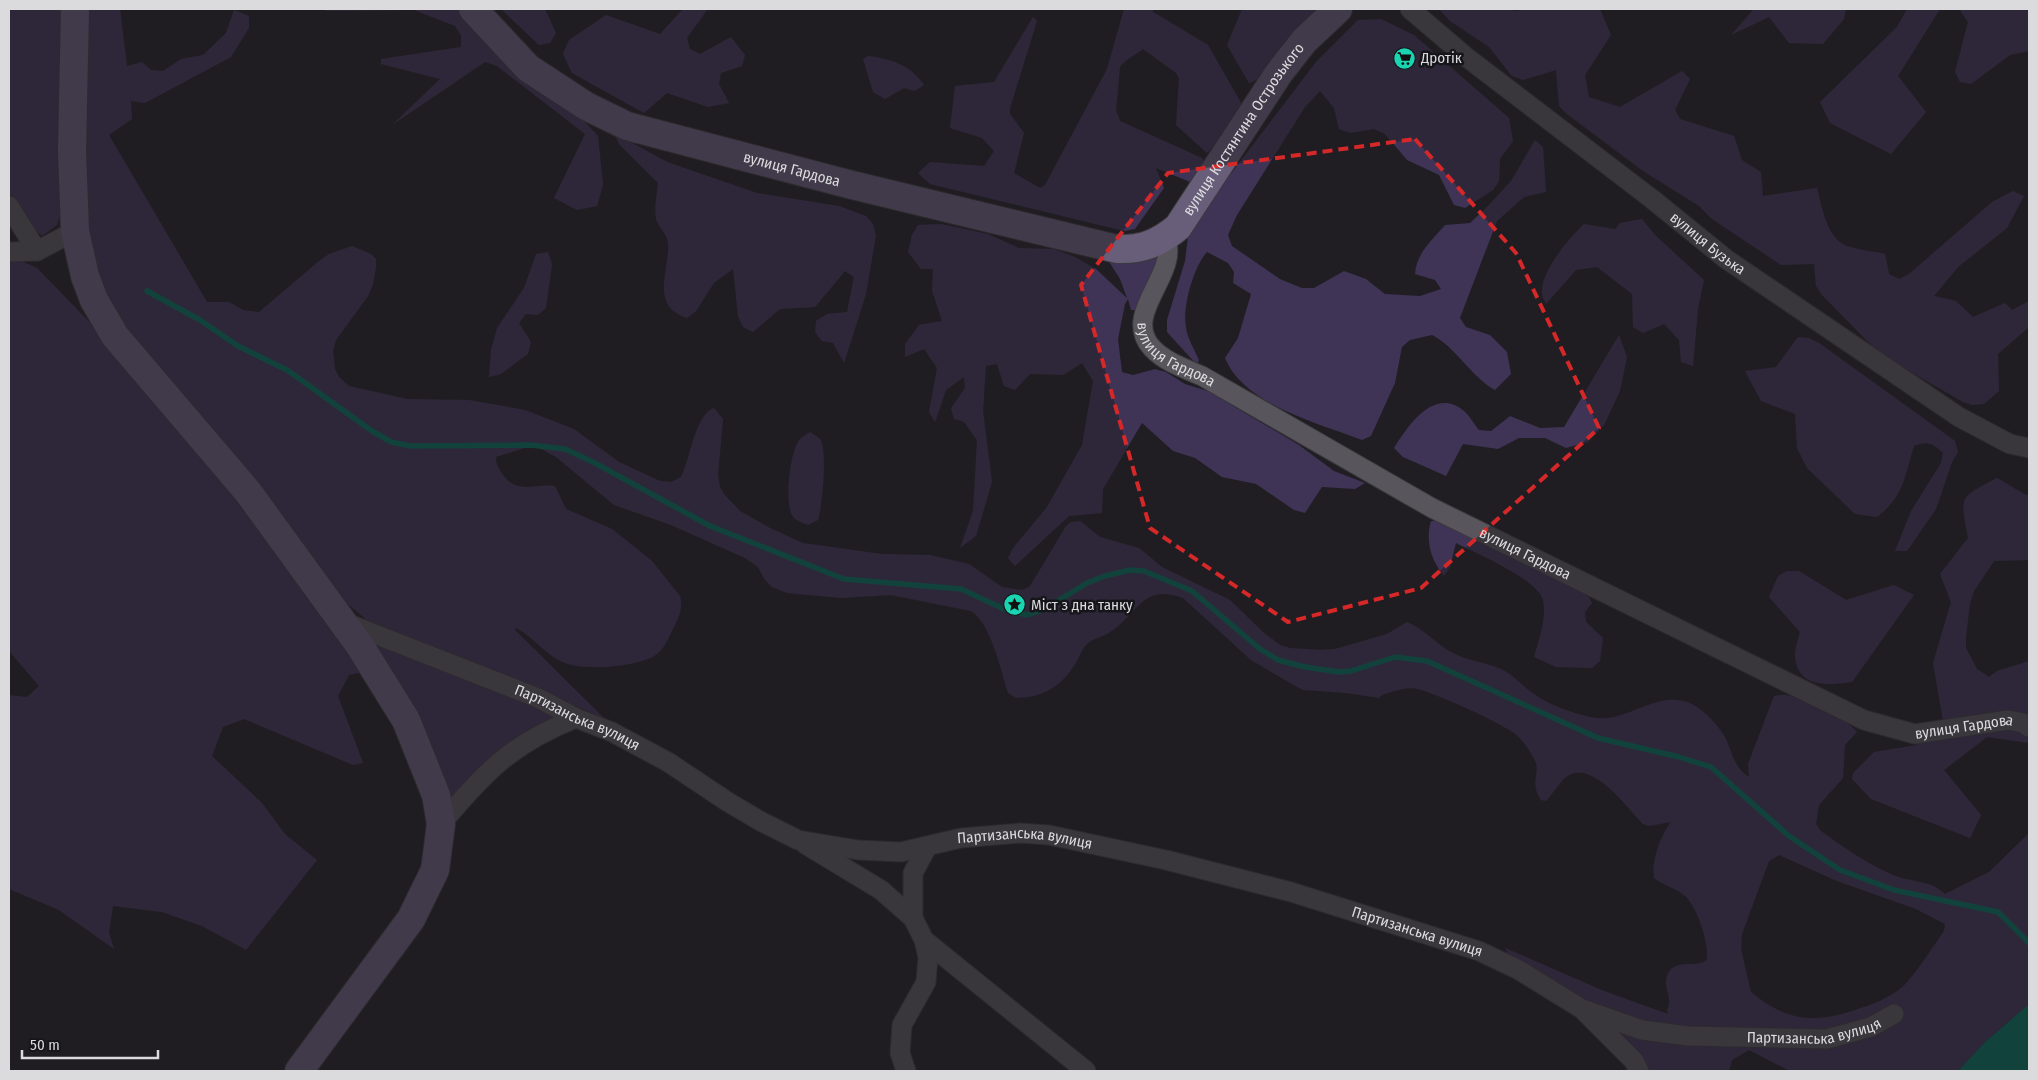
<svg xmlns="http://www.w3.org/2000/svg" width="2038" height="1080" viewBox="0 0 2038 1080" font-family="'Fira Sans Condensed',sans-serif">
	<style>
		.green { fill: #3f3356; fill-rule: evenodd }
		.water { fill: #006f5b }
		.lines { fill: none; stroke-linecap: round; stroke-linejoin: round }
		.stream { stroke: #006f5b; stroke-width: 5.5 }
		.street-casing { stroke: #3b3b3e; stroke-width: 21 }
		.secondary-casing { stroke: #3b3b3e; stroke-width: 30 }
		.street { stroke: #58565c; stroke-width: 19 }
		.secondary { stroke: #685e7a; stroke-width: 28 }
		.marked { fill: none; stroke: #d62828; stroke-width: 4; stroke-dasharray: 10 6; stroke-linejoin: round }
		.labels { text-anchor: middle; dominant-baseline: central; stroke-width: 5; stroke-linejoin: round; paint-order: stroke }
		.poi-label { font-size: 15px; fill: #dbdbde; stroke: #161519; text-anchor: start }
		.street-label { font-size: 15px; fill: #dbdbde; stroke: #161519 }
	</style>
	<rect width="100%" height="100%" fill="#201e23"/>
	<g class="green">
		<path d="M 9,9 L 60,9 L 61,211 L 57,225 L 42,236 L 36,231 L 9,193 Z"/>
		<path d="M 84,9 L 120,9 L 127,66 L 142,62 L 151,70 L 163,71 L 181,59 L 203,55 L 226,33 L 234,10 L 249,16 L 249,28 L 231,57 L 145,103 L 131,101 L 132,119 L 109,135 L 207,302 L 229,302 L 243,310 L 259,312 L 319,261 L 329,254 L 352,246 L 371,254 L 376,259 L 376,267 L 373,284 L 368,296 L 336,340 L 333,350 L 335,369 L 339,377 L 349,386 L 407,399 L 469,400 L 525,410 L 574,429 L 619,462 L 660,481 L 671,482 L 681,477 C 690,460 695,414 714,408 L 723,419 L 718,475 L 720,487 L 724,494 L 740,511 L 770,528 L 803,543 L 882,554 L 930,555 L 969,564 L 1002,587 L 1022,590 L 1029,587 L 1035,578 L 1066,526 L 1071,522 L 1080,521 L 1100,537 L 1139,548 L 1162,567 L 1230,600 L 1263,632 L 1280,645 L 1290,648 L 1319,650 L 1335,649 L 1387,634 L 1407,622 C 1423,628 1436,644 1451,652 C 1467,661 1485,662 1501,669 C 1515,676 1522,686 1534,694 C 1549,705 1572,713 1590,717 C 1626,726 1657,687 1692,704 C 1705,711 1719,726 1726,739 C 1733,755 1734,767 1749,777 L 1748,764 L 1774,696 C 1777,696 1782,694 1786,695 C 1800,697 1849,720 1857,732 L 1845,745 L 1843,778 L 1819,805 L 1816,824 L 1821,831 C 1843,847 1866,863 1891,874 C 1909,883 1930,879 1945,894 L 1989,872 L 2029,833 L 2029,1004 L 1985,1042 L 1958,1071 L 1790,1071 L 1749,1050 L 1732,1060 L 1729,1071 L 1648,1071 L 1637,1053 L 1511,960 L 1505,948 L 1604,991 L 1668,1014 C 1666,1008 1670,1006 1669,1000 C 1669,994 1666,989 1666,984 C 1667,953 1699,971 1707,959 C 1709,943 1697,906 1685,896 C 1676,888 1663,885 1654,878 C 1651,861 1661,835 1671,822 L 1649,826 L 1643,824 C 1628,809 1594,761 1569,775 C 1561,779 1553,794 1546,801 L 1541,800 C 1528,781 1543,772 1533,757 C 1528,748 1522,739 1514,733 C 1499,722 1428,689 1412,688 C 1402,688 1391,692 1382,695 L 1379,698 L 1347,693 L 1304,690 L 1297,687 L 1251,660 L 1183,598 C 1142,583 1138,614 1110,632 C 1103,637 1093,638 1087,644 C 1081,650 1079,658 1075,664 C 1062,686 1042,698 1016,698 L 1008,693 C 1001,671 991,623 971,611 L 891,595 L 841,598 L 787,593 L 772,587 L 765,580 L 758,567 L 745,558 L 671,525 L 614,505 L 556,457 L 534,445 L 496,457 C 496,465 499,469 503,475 C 518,495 535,483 555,486 L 566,509 L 612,529 L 652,561 L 680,596 C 683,606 680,615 675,625 C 670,634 666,647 657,654 C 641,667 584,671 565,663 C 546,656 534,637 516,628 L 515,630 L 605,719 L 537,689 L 385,631 L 369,622 L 336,594 L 124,328 L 112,309 L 94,267 L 82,202 ZM 1779,855 L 1837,881 L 1916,909 L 1945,924 L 1944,931 C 1934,945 1912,980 1900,989 C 1888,998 1872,1005 1858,1009 C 1815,1024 1787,1022 1751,992 L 1741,949 L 1742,934 L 1769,861 Z"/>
		<path d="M 325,9 L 469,9 L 570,106 L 598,136 L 603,185 L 597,206 L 577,210 L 554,198 L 585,134 L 497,66 L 485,62 L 392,125 L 440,79 L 381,64 L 381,59 L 461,47 L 461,35 L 455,26 L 414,10 L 326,11 Z"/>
		<path d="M 501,9 L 545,9 L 556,33 L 550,43 L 539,45 Z"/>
		<path d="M 683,9 L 707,10 L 687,38 L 690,49 L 700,54 L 731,37 L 745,55 L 742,66 L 721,73 L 719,84 L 729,103 L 708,107 L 667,93 L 644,113 L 572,73 L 563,54 L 569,40 L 606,15 L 660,34 Z"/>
		<path d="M 1124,9 L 1153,9 L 1153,12 L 1208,45 L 1248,115 L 1207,153 L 1176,125 L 1179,78 L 1176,73 L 1143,49 L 1124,62 L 1120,67 L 1116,110 L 1120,121 L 1202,158 L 1208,168 L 1195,184 L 1156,168 L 1164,188 L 1135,229 L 1124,231 L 930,184 L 918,173 L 930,162 L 984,166 L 994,151 L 982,138 L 950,128 L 955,86 L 994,82 L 1033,17 L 1037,21 L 1010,108 L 1010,114 L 1024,133 L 1014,173 L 1040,188 L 1045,185 L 1107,69 Z"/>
		<path d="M 1242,9 L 1315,9 C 1300,32 1276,74 1249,83 L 1227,45 Z"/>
		<path d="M 1439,9 L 1501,9 L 1518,11 L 1521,9 L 1600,9 L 1611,35 L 1585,75 L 1589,97 L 1620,107 L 1682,71 L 1690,79 L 1675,110 L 1680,119 L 1734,136 L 1742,160 L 1761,172 L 1763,196 L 1817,188 C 1822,206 1826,238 1847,246 C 1858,250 1873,251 1885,254 L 1889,274 L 1899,279 L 1909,274 L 1992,202 L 2013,191 L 2024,196 L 2007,228 L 1958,267 L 1934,296 L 1956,301 L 1973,317 L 2005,303 L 2012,310 L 2029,301 L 2029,327 L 1998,354 L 1999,391 L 1984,404 L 1973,405 L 1963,402 L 1880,354 L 1822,295 L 1816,286 L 1814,264 L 1781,265 L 1712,219 L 1699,206 L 1643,171 L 1567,114 L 1559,106 L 1556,70 L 1523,80 L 1512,76 L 1489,47 L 1450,21 Z"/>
		<path d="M 1754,9 L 1846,9 L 1844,19 L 1823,44 L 1789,43 L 1769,17 L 1731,35 Z"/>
		<path d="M 1907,9 L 1940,9 L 1898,76 L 1926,112 L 1891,154 L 1830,123 L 1820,102 L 1897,27 Z"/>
		<path d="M 1959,9 L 2029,9 L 2029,51 L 2010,55 L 1971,84 L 1960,82 L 1955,72 L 1968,22 Z"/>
		<path d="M 1381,19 L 1414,35 L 1509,118 L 1513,141 L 1500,159 L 1499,181 L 1493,190 L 1465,208 L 1454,205 L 1439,175 L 1407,160 L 1385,134 L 1374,129 L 1351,133 L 1339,129 L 1334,108 L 1320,91 L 1305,107 L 1237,215 L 1228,235 L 1232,246 L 1280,279 L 1302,288 L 1314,288 L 1344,271 L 1366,279 L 1385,294 L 1420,296 L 1441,289 L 1435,280 L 1415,274 C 1416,254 1432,240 1445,225 L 1470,223 L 1487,207 L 1511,181 L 1535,140 L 1543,147 L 1546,192 L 1524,197 L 1497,221 L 1460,318 L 1466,327 L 1490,335 L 1507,352 L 1511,374 L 1495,390 C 1470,376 1457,348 1432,335 L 1410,340 L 1402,347 L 1395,383 L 1371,436 L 1362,440 C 1318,423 1244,405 1225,358 L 1238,338 L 1251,294 L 1233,283 L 1234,272 L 1228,263 L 1207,252 C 1194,266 1182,307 1186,327 C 1187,338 1195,350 1199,360 L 1197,365 L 1167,332 L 1167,320 L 1185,261 L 1188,237 L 1201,213 L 1316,62 L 1358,20 Z"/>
		<path d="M 868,56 C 891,59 911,65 924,85 L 915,91 L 904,88 L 885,99 L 873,92 L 863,59 Z"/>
		<path d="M 614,133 L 667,162 L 757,193 L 839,206 L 866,216 L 873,224 L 876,235 L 866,294 L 844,363 L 833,343 L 822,341 L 815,332 L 816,321 L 827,314 L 847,312 L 854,277 L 845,271 L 815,307 L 780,309 L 753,332 L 743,327 L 738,316 L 733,269 L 714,283 L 696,311 L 687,318 C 649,306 670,271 668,243 C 668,235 658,227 656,219 C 654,208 657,194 658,183 L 619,144 Z"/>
		<path d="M 1642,219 L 1655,235 L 1704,280 L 1698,309 L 1693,366 L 1681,362 L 1679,340 L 1664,324 L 1643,333 L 1633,327 L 1632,294 L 1597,267 L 1576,270 L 1546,304 C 1545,301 1542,297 1542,293 C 1540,272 1570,237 1584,224 L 1615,229 L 1620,223 Z"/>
		<path d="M 941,224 L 988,234 L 1019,248 L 1054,249 L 1075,257 L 1096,269 L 1127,298 L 1120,279 L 1108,260 L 1159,254 L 1160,261 L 1135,310 L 1131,310 L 1128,299 L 1125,304 L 1118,339 L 1122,372 L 1133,375 L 1155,369 L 1166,372 L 1185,384 L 1208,391 L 1299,445 L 1334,471 L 1365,483 L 1355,489 L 1322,487 L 1305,513 L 1294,510 L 1256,484 L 1222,477 L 1195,458 L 1173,451 L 1142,423 L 1103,489 L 1102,513 L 1069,516 L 1015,566 L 1008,558 L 1013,548 L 1047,507 L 1082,445 L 1093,381 L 1082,363 L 1063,375 L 1030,374 L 1015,390 L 1004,386 L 997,364 L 986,366 L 983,411 L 992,482 L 976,536 L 960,548 L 973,511 L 977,440 L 964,422 L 954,419 L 951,408 L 965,388 L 964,377 L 946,390 L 935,422 L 929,412 L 937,368 L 924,349 L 905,357 L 905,344 L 919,325 L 942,321 L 932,291 L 933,269 L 921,269 L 908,252 L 912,235 L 918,225 Z"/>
		<path d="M 548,252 L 552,264 L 546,308 L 538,315 L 526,314 L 519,323 L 531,342 L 528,354 L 501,374 L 489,377 L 491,350 L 497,328 L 524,288 L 536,254 Z"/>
		<path d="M 9,260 L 19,260 L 37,268 L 101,334 L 219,471 L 363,672 L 349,675 L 338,696 L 363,763 L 353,765 L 244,719 L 223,727 L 212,756 L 262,803 L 285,834 L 317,860 L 246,950 L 202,926 L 162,912 L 113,906 L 109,932 L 114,949 L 59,910 L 9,889 L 9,695 L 27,697 L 39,686 L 9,651 Z"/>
		<path d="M 1619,335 L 1627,357 L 1620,391 L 1604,425 L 1588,442 L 1566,448 L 1545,438 L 1519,438 L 1498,449 L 1463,444 L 1446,476 L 1403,457 L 1394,448 C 1408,426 1434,386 1464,411 C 1470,416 1474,424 1479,430 L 1491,431 L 1510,416 L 1540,428 L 1564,427 Z"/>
		<path d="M 1798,337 L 1809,338 L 1819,343 L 1955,441 L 1958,452 L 1952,462 L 1936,509 L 1907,551 L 1895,551 L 1911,511 L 1941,463 L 1943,453 C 1933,443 1927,441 1914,446 C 1904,477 1905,495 1877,517 L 1855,514 L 1807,468 L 1797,448 L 1795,414 L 1761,401 L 1745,371 L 1776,367 Z"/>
		<path d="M 810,432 C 813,434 818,437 820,439 C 828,451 822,506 818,520 L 808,525 C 804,523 797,521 794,518 C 783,507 790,450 800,439 C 803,436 807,434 810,432 Z"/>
		<path d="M 1997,478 L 2026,495 L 2029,494 L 2029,560 L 1994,561 L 1974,591 L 1970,603 L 1966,637 L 1966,648 L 1977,669 L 1989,677 L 1997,671 L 2029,661 L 2029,743 L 1987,737 L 1944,770 L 1981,815 L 1970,838 L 1871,799 L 1852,779 L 1853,773 L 1874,752 L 1917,745 L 1943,721 L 1933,663 L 1951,602 L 1940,574 L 1968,538 C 1960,495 1959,498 1997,478 Z"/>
		<path d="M 1431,521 L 1450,521 L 1535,569 L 1568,580 L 1587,593 L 1592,603 L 1585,612 L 1586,622 L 1603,638 L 1600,661 L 1592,668 L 1556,667 L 1534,657 C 1539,639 1547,618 1543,600 C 1538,579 1475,553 1456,543 L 1450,567 L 1444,576 C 1431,561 1425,540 1431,521 Z"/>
		<path d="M 1787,571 L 1799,571 L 1846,600 L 1894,585 L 1914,595 L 1852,682 C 1830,685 1797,689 1795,656 C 1795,648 1798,639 1800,632 L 1769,597 L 1778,576 Z"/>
		<path d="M 370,643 L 542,707 L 556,718 C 513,732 482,771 450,803 Z"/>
	</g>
	<path class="water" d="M 2029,1004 L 2029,1071 L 1958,1071 L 1985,1042 Z"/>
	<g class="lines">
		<path class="stream" d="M 147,291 L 200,320 L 238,346 L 287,370 L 372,431 L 391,442 L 411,446 L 531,445 L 565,449 L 593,462 L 710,526 L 844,579 L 961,589 L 1004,609 L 1027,615 L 1043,610 L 1087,583 L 1105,576 L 1130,570 L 1144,571 L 1192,591 L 1260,649 L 1278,660 L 1305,667 L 1339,672 L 1351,671 L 1395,657 L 1427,661 L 1598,738 L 1679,757 L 1711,767 L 1789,836 L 1840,870 L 1894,890 L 1998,912 L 2029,943"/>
		<defs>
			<g id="street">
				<path id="s1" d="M 1410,9 L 1465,56 L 1652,199 L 1726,259 L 1959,417 L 2010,444 L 2029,448"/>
				<path d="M 9,206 L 37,251"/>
				<path id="s2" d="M 1167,236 C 1167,243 1169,252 1167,259 C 1162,287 1126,320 1152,348 C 1165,362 1186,369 1202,376 L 1432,508 L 1864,720 L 1915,734 L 2008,720 L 2023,723 L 2029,727"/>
				<path d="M 9,252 L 37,251 L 75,231"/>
				<path id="s3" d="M 344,622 L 538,698 L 576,718 L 612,732 L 668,762 L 728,802 L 762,822 L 798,840 L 858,850 L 901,852 L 961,838 L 1020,833 L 1049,835 L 1166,860 L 1291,892 L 1479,951 L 1519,970 L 1582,1009 L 1642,1030 L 1688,1036 L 1827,1039 L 1871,1027 L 1894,1014"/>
				<path d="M 441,824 C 485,772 511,744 576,718"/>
				<path d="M 805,844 L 881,890 L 913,918"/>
				<path d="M 927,847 L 913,873 L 913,918 L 924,940 L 1086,1071"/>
				<path d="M 1585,1012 L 1634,1061 L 1639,1071"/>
				<path d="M 906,1071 L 900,1053 L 902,1025 L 926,982 L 928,957 L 924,940"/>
			</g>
			<g id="secondary">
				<path d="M 75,9 L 72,151 L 75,231 L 85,276 L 94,300 L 115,336 L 248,492 L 360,646 L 406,720 L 436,795 L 441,824 L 435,870 L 411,919 L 299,1071"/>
				<path id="s4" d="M 473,9 L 528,68 L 586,106 L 627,126 L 852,185 L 1117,249 C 1142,250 1159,243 1178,227 L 1279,73 L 1304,41 L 1338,9"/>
			</g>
		</defs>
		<use href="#street" class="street-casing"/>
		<use href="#secondary" class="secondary-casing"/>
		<use href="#street" class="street"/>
		<use href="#secondary" class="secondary"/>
	</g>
	<path d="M0 0H2038V1080H0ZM 1415,139 L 1516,253 L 1599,428 L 1421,588 L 1288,622 L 1150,528 L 1081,285 L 1168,173 Z" fill="#201e23" fill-opacity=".55" fill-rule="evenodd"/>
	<path class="marked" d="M 1415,139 L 1516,253 L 1599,428 L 1421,588 L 1288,622 L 1150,528 L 1081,285 L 1168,173 Z"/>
	<defs>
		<symbol id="supermarket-disc" viewBox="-11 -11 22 22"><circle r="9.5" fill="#1ad5b2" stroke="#161519"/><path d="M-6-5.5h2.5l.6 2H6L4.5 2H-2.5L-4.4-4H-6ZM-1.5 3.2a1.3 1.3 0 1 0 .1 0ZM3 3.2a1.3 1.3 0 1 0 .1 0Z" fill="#111"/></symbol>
		<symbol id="sight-disc" viewBox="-11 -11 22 22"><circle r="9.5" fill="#1ad5b2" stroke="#161519"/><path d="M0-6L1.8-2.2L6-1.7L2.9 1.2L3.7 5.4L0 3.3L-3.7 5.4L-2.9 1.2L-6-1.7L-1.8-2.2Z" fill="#111"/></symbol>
	</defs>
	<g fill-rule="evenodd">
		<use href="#supermarket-disc" x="1392" y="46" width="25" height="25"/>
		<use href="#sight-disc" x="1002" y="592" width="25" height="25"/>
	</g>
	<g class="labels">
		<g class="poi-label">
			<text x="1421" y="58">Дротік</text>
			<text x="1031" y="605">Міст з дна танку</text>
		</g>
		<g class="street-label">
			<text stroke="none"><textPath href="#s4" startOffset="885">вулиця Костянтина Острозького</textPath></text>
			<text stroke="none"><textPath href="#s4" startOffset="366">вулиця Гардова</textPath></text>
			<text stroke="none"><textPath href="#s1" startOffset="379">вулиця Бузька</textPath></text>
			<text stroke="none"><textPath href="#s2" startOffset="141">вулиця Гардова</textPath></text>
			<text stroke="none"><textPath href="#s2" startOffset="546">вулиця Гардова</textPath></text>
			<text stroke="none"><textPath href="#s3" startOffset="252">Партизанська вулиця</textPath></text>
			<text stroke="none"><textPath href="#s2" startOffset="1026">вулиця Гардова</textPath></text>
			<text stroke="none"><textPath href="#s3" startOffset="735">Партизанська вулиця</textPath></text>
			<text stroke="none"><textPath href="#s3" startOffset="1140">Партизанська вулиця</textPath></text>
			<text stroke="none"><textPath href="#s3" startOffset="1560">Партизанська вулиця</textPath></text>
		</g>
	</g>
	<rect width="2038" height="1080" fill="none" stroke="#dbdbde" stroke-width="20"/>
	<path d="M22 1050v8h136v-8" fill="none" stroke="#dbdbde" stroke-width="2.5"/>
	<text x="30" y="1050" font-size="15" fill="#dbdbde" stroke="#161519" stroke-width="4" paint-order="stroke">50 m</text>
</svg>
